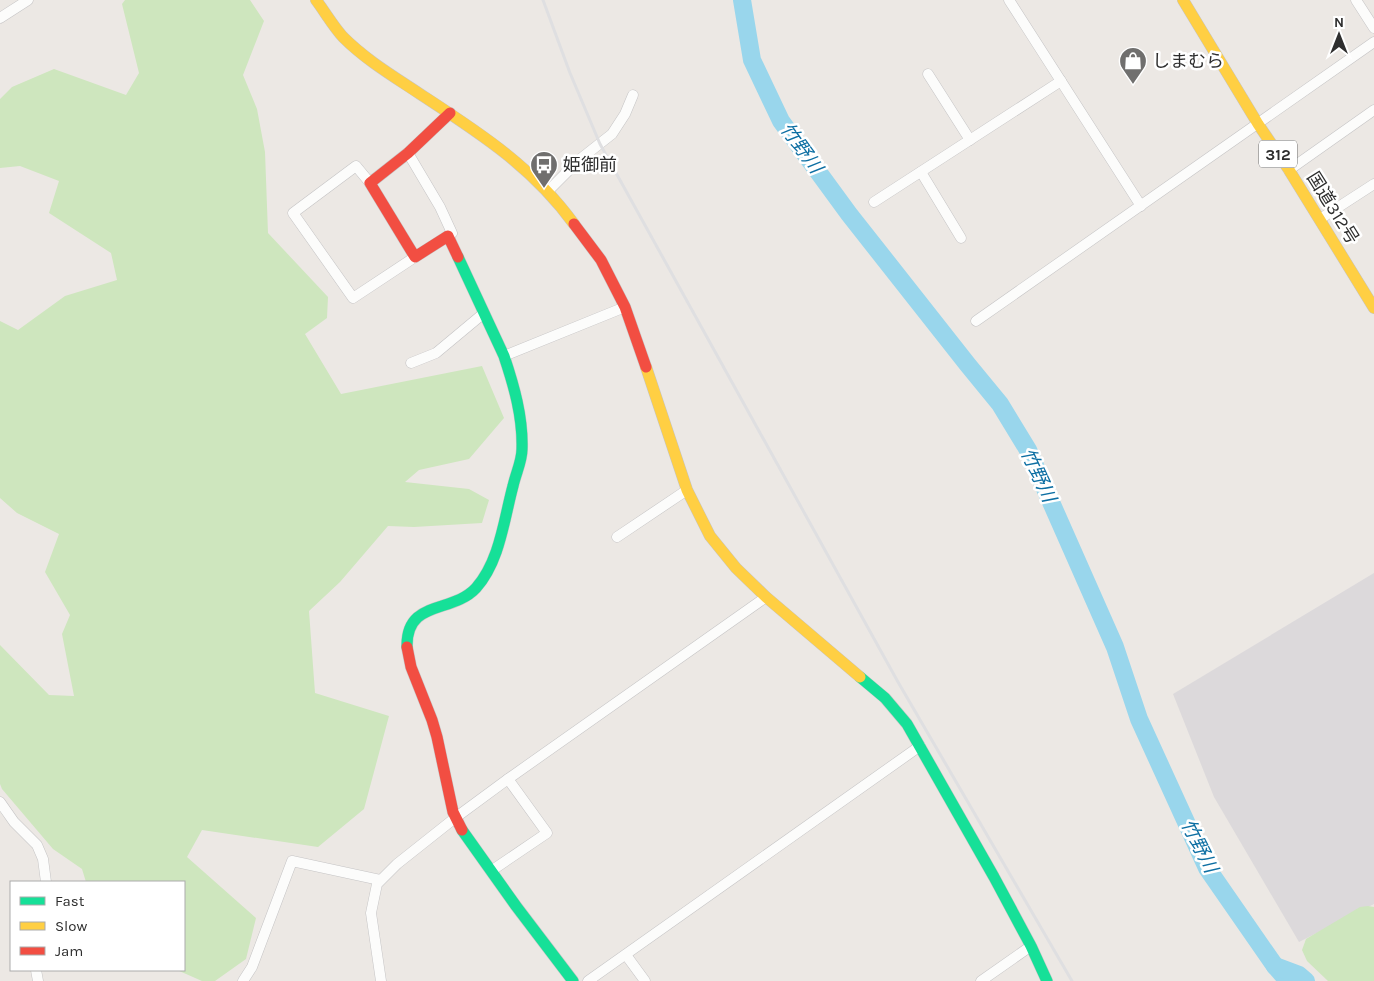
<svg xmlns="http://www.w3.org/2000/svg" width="1374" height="981" viewBox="0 0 1374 981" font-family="Karla,'Noto Sans JP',sans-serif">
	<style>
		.industrial { fill: #dcd9db }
		.green { fill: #cee6be }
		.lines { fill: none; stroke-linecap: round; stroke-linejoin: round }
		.river { stroke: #99d6ec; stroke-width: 18 }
		.street-casing { stroke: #c5c4c5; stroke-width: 11 }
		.fast-casing { stroke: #c5c4c5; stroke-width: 12 }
		.slow-casing { stroke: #c5c4c5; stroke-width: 12 }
		.jam-casing { stroke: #c5c4c5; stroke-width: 12 }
		.street { stroke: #fcfcfb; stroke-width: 10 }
		.fast { stroke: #16e098; stroke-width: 11 }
		.slow { stroke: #ffcf43; stroke-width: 11 }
		.jam { stroke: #f24e42; stroke-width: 11 }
		.rail { stroke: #dfdfe1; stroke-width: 3 }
		.labels { text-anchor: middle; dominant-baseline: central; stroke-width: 5; stroke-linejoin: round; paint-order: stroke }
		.shield { fill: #fff; stroke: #6d6d6d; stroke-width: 1 }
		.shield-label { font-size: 16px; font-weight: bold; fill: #2e2e2e }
		.poi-label { font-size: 18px; fill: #2e2e2e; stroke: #fff; text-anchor: start }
		.street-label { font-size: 18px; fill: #2e2e2e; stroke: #fff }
		.water-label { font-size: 19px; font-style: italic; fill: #0d6fa3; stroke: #fff }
	</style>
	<rect width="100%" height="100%" fill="#ece8e4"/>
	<path class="industrial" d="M 1374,573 L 1374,904 L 1299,942 L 1214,797 L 1173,694 Z"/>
	<g class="green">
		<path d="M 125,0 L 250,0 L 264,21 L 243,75 L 257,109 L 265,152 L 268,233 L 328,297 L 327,318 L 305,334 L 341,394 L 482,366 L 504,418 L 469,459 L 419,470 L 405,482 L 469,489 L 489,500 L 482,523 L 414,527 L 388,526 L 340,582 L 309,611 L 315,693 L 389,716 L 364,809 L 318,847 L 202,830 L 187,857 L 256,918 L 246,959 L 215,981 L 202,981 L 177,970 L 184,970 L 184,882 L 86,882 L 82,869 L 53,849 L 2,789 L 0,784 L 0,645 L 49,695 L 74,696 L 62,634 L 70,615 L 45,572 L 59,534 L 17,513 L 0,498 L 0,321 L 18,330 L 65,296 L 117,280 L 111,253 L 49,213 L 59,181 L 20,166 L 0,168 L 0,99 L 12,87 L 54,69 L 126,95 L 139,73 L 122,4 Z"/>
		<path d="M 1368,906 L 1374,907 L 1374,981 L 1328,981 L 1307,961 L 1302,950 L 1306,939 L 1360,907 Z"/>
	</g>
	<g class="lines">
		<g class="river">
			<path d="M 742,0 L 752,60 L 781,121 L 849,214 L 968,365 L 1000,404 L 1028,450 L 1115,647 L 1139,719 L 1207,868 L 1275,966 L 1288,981"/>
			<path d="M 1275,966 L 1299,975 L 1306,981"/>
		</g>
		<defs>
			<g id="street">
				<path d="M 1009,0 L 1141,206"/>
				<path d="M 1356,0 L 1374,28"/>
				<path d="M 0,18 L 28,0"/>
				<path d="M 928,74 L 970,140"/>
				<path d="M 408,153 L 440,207 L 452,233 L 448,236"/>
				<path d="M 1289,170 L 1374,110"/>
				<path d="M 921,172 L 961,238"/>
				<path d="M 370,183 L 356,166 L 293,213 L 353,298 L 415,257"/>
				<path d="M 548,191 L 579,160 L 612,134 L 625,114 L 633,95"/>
				<path d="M 874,202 L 1061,81"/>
				<path d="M 1320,219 L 1374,184"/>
				<path d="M 976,321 L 1374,42"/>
				<path d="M 504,356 L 625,307"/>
				<path d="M 411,363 L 436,353 L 484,313"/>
				<path d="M 617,537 L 687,490"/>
				<path d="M 0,802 L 14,822 L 37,845 L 43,859 L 46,882"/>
				<path d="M 491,871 L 547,833 L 508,779"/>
				<path d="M 626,955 L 645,981"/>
				<path d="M 36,970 L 38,981"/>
				<path d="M 243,981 L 252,967 L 292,861 L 380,880"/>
				<path d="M 381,981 L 371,913 L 377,884 L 397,864 L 455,818 L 508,779 L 766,597"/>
				<path d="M 588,981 L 920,746"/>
				<path d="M 981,981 L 1031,946"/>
			</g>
			<g id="fast">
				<path d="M 407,647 C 406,599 452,614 476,588 C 500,561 504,519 513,486 C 516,473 522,461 522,449 C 523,417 514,386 504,356 L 458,257"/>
				<path d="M 860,677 L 885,698 L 907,724 L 994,877 L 1031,946 L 1047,981"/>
				<path d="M 462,830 L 516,906 L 573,981"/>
			</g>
			<g id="slow">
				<path d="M 316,0 C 325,12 333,26 343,37 C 366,60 393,76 420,94 C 478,132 532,166 574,224"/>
				<path d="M 1183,0 L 1258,124 L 1289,170 L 1374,308"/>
				<path d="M 646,367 L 687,490 L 710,536 L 736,568 L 766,597 L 860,677"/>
			</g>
			<g id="jam">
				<path d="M 450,113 L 408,153 L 370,183 L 415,257 L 448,236 L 458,257"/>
				<path d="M 574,224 L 601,260 L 625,307 L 646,367"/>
				<path d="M 407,647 L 411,667 L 432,720 L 437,737 L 453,812 L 462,830"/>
			</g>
		</defs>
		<use href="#street" class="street-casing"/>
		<use href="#fast" class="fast-casing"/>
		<use href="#slow" class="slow-casing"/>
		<use href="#jam" class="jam-casing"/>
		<use href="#street" class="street"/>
		<use href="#fast" class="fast"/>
		<use href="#slow" class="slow"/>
		<use href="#jam" class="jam"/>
		<path class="rail" d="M 543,0 L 570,73 L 600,144 L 898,682 L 1072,981"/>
	</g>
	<defs>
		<symbol id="shop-pin" viewBox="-11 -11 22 30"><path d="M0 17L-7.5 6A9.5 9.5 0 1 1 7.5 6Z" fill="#706f6e" stroke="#fff"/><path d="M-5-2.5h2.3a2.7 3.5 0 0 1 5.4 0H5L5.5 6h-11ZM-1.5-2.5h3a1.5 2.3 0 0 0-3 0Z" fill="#fff"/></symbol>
		<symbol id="bus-pin" viewBox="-11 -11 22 30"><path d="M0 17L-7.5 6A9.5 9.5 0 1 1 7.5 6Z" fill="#706f6e" stroke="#fff"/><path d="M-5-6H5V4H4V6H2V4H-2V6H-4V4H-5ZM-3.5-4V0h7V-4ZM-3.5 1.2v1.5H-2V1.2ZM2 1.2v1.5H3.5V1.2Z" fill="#fff"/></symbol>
	</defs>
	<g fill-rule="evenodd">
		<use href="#shop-pin" x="1117" y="45" width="32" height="43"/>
		<use href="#bus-pin" x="528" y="149" width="32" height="43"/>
	</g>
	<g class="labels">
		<rect class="shield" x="1259" y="140.5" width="38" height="27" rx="4"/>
		<g class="shield-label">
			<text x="1278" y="154">312</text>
		</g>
		<g class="poi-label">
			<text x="1152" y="61">しまむら</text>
			<text x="563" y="165">姫御前</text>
		</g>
		<g class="street-label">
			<text transform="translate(1333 208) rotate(58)">国道312号</text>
		</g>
		<g class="water-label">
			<text transform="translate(801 148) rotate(54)">竹野川</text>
			<text transform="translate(1038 475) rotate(65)">竹野川</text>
			<text transform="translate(1199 846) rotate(63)">竹野川</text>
		</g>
	</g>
	<rect x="10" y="881" width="175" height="90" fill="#ffffff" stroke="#ababab"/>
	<rect x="20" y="897" width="25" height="8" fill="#16e098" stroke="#ababab"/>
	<text x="55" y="906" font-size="15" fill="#2e2e2e">Fast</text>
	<rect x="20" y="922" width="25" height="8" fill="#ffcf43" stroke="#ababab"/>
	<text x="55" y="931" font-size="15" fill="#2e2e2e">Slow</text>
	<rect x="20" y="947" width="25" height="8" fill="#f24e42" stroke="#ababab"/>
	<text x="55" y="956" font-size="15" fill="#2e2e2e">Jam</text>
	<g transform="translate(1339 35)" stroke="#ffffff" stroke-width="4" paint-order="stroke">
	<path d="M0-4L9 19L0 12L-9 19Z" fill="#2e2e2e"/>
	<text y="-8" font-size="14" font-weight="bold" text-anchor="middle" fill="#2e2e2e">N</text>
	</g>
</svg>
